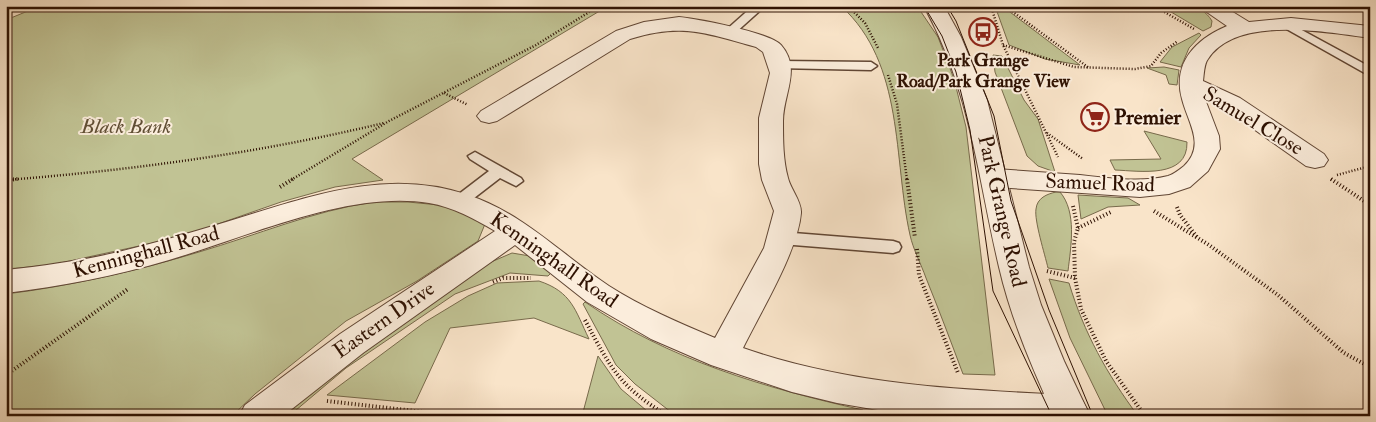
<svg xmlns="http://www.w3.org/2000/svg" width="1376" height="422" viewBox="0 0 1376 422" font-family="'IM FELL Double Pica',serif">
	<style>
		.green { fill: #c1c394; stroke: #786a4b }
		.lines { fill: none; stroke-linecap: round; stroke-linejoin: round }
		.service-casing { stroke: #614634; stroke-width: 3 }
		.minor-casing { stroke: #614634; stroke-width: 2 }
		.tertiary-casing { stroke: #614634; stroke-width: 2 }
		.path-far1 { stroke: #2e1102; stroke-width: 2.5; stroke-dasharray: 1 2; stroke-linecap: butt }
		.path { stroke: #2e1102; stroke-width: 4; stroke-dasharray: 1 2.5; stroke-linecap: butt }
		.service { fill: #fbeddc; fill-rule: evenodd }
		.minor { fill: #fbeddc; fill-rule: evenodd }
		.tertiary { fill: #fbeddc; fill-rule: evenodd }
		.tram { stroke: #2e1102; stroke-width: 1 }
		.labels { text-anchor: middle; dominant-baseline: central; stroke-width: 4; stroke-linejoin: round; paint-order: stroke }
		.far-poi-label { font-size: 18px; font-weight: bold; fill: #2e1102; stroke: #fbeddc }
		.poi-label { font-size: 21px; font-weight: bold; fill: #2e1102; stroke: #fbeddc; text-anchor: start }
		.street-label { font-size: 21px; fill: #2e1102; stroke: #fbeddc }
		.park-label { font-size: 21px; font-style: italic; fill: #614f35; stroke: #fbeddc }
	</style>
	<rect width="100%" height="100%" fill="#f9e4c9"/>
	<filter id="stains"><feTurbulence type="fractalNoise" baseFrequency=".004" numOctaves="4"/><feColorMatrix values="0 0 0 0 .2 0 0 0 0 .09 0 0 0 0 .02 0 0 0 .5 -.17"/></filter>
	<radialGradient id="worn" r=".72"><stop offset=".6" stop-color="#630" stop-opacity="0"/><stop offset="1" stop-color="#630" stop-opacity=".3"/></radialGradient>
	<g class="green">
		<path d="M 40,6 L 608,6 L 352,159 L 383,180 L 335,187 L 281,202 L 181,237 L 51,265 L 6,269 L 6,20 Z"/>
		<path d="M 841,6 L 917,6 L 938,37 L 954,79 L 966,127 L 995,375 L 963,374 C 951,342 939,310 926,278 C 921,264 913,249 910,235 C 893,159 905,64 841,6 Z"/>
		<path d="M 995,6 L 1002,6 L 1080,65 L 1045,59 L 1009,45 Z"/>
		<path d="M 1161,6 C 1179,6 1201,2 1212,21 L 1211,27 L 1203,31 Z"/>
		<path d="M 1199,33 L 1201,35 L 1189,48 L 1181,67 L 1160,62 L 1172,47 Z"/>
		<path d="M 993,55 L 1002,56 L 1024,100 L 1038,119 L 1055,172 L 1038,166 L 1027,156 L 995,72 Z"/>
		<path d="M 1164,67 L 1179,70 L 1177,85 L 1169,84 L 1166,75 L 1147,68 Z"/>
		<path d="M 1144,131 L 1187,142 C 1188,179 1140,171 1115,170 L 1110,160 L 1161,159 Z"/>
		<path d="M 1056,192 L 1060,192 C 1077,212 1071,246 1068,271 L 1048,268 C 1045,255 1034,220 1036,209 C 1037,198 1047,194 1056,192 Z"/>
		<path d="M 1078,195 L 1128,198 L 1140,205 L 1108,207 L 1081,219 Z"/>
		<path d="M 373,202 L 408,202 L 439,205 L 459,210 L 485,224 L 478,241 L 417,281 L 346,321 L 255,394 L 232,416 L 6,416 L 6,294 C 71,286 136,271 199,252 C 257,235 313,211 373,202 Z"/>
		<path d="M 512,253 L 530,256 L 552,272 L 548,276 L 510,273 L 455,294 L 346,368 L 289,416 L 275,416 L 491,262 Z"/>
		<path d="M 1049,279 L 1069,283 C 1084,333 1107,374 1138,416 L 1108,416 L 1070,338 Z"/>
		<path d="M 539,281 C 572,292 575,310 589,339 L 534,318 L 450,328 L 415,403 L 327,395 L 425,322 L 468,296 L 497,283 Z"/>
		<path d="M 585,302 C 669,360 765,388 863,410 L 862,416 L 676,416 L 635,384 L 616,365 L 583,304 Z"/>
		<path d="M 598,356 L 621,389 L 653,416 L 582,416 Z"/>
	</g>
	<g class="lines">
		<defs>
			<g id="service">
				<path d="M 753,6 L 765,6 L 734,34 L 726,34 L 726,30 Z"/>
				<path d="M 1287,22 L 1370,67 L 1370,76 L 1283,27 L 1283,23 Z"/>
				<path d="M 780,61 L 871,62 L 877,66 L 871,70 L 776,68 L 774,65 Z"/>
				<path d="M 475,152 L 521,178 L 523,181 L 516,186 L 500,178 L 465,205 L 455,205 L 453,201 L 455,197 L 489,171 L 470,159 L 468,156 Z"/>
				<path d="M 781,232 L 893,241 L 899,243 L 901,247 L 899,251 L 893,253 L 781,244 L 775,242 L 773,238 L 775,234 Z"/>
			</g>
			<g id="minor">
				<path d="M 1198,6 L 1223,6 L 1249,22 L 1291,18 L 1370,26 L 1370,38 C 1327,32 1236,15 1208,59 C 1204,64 1204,74 1203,81 L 1240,98 L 1324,154 L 1328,160 L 1324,166 L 1315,168 L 1306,166 L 1224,108 L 1205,99 L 1219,136 L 1220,149 L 1208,171 L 1190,187 L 1169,194 L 1140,197 L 996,187 L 987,184 L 983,178 L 987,172 L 996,169 C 1024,171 1052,173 1080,175 C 1108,178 1140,183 1168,176 C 1174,174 1179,170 1184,166 C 1206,145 1188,123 1182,99 C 1172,63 1196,39 1227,26 Z"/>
				<path d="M 679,17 C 698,19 769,32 781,45 C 802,69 783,94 783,121 C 783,140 783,160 788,178 C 790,188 802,202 801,213 C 798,251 760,313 743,348 C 849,385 959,390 1070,395 L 1082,400 L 1088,411 L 1085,416 L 913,416 L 837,403 L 792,392 L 711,365 L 651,339 L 587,302 L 515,245 L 363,353 L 283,416 L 239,416 L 245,405 L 340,334 L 495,231 C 475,219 453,207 429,203 C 349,190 247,237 169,260 C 115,276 62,286 6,293 L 6,270 C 51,265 95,259 138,247 C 177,237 217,225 255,213 C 325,191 396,170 468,195 C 523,213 562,255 609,286 C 642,307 679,323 715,338 L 764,248 L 774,211 L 762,180 L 759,164 L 759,118 L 770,73 L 763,52 L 756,47 C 706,33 682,23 630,39 L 497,121 L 489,123 L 481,121 L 477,116 L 481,111 L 616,31 L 644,22 Z"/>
			</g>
			<path id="tertiary" d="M 924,6 L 944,6 L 961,37 L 987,100 L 1029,267 L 1041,305 L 1064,361 L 1090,416 L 1054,416 C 1032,367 1011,319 999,267 C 977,173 971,93 924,6 Z"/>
		</defs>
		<use href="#service" class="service-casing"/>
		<use href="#minor" class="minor-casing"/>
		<use href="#tertiary" class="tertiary-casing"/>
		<g class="path-far1">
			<path d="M 848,6 L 865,23 L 878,48"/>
			<path d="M 991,6 L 1003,45 L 1058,157"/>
			<path d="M 1005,6 L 1089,68"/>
			<path d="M 1154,6 L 1194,29"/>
			<path d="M 1003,45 L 1074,67 L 1135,69 L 1151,66 L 1161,53 L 1178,41"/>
			<path d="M 888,75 L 897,104 L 907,180"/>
			<path d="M 444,93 L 468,105"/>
			<path d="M 1047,133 L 1083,159"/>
			<path d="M 1337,175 L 1370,166"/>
			<path d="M 1331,179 L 1333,180"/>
			<path d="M 6,180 C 134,170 259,153 384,123"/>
			<path d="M 291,180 L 389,121 L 536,45 L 599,6"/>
		</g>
		<g class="path">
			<path d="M 907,179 L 915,238"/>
			<path d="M 1331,179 L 1370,205"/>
			<path d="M 6,180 L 18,179"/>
			<path d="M 280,187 L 293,179"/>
			<path d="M 1073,206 L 1078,228 L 1074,242 L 1075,278 L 1081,309 L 1106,361 L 1145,416"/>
			<path d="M 1177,207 L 1180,215 L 1197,237"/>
			<path d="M 1154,211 L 1209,245 L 1278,295 L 1344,353 L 1370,367"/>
			<path d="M 1078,228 L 1111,212"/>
			<path d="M 917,249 L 919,275 L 958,373"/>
			<path d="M 1047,271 L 1075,278"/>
			<path d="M 493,282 L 503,278 L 531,278"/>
			<path d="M 585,320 C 611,369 620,387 668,416"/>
			<path d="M 6,375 L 128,289"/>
			<path d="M 327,401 L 459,416"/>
			<path d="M 1349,416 L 1370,411"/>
		</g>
		<use href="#service" class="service"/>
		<use href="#minor" class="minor"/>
		<use href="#tertiary" class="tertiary"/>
		<g class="tram">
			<path d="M 924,6 L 942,36 L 956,72 L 970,130 L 993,291 L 1052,416"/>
			<path d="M 947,6 L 956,21 L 994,116 L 1011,201 L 1049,310 L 1093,416"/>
		</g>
	</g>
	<defs>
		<symbol id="bus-ring" viewBox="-11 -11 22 22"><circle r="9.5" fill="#fbeddc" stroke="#8f2418" stroke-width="1.5"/><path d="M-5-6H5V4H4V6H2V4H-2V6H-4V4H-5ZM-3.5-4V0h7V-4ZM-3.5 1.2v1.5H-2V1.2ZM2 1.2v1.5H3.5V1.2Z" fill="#8f2418"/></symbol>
		<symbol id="supermarket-ring" viewBox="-11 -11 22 22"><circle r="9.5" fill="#fbeddc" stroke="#8f2418" stroke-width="1.5"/><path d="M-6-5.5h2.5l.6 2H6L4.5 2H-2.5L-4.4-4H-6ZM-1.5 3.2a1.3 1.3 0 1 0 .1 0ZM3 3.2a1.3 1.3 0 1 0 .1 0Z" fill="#8f2418"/></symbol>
	</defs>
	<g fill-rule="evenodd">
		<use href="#bus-ring" x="967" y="16" width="32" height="32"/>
		<use href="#supermarket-ring" x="1079" y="101" width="32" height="32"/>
	</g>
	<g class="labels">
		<g class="far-poi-label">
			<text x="983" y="60">Park Grange<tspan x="983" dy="21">Road/Park Grange View</tspan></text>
		</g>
		<g class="poi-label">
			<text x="1114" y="117">Premier</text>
		</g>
		<g class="street-label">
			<text transform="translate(1253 121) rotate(31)">Samuel Close</text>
			<text transform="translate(1100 183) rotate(2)">Samuel Road</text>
			<text transform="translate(1002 211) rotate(77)">Park Grange Road</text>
			<text transform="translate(146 252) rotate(-15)">Kenninghall Road</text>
			<text transform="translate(554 260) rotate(35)">Kenninghall Road</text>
			<text transform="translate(384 320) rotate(-35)">Eastern Drive</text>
		</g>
		<g class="park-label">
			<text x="126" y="126">Black Bank</text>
		</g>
	</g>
	<rect width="1376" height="422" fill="none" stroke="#f9e4c9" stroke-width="25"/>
	<rect x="8" y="8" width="1361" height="407" fill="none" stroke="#2e1102" stroke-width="2.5"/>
	<rect x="12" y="12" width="1351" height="397" fill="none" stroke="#2e1102"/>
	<rect width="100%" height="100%" filter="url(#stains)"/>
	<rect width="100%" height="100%" fill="url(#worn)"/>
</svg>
